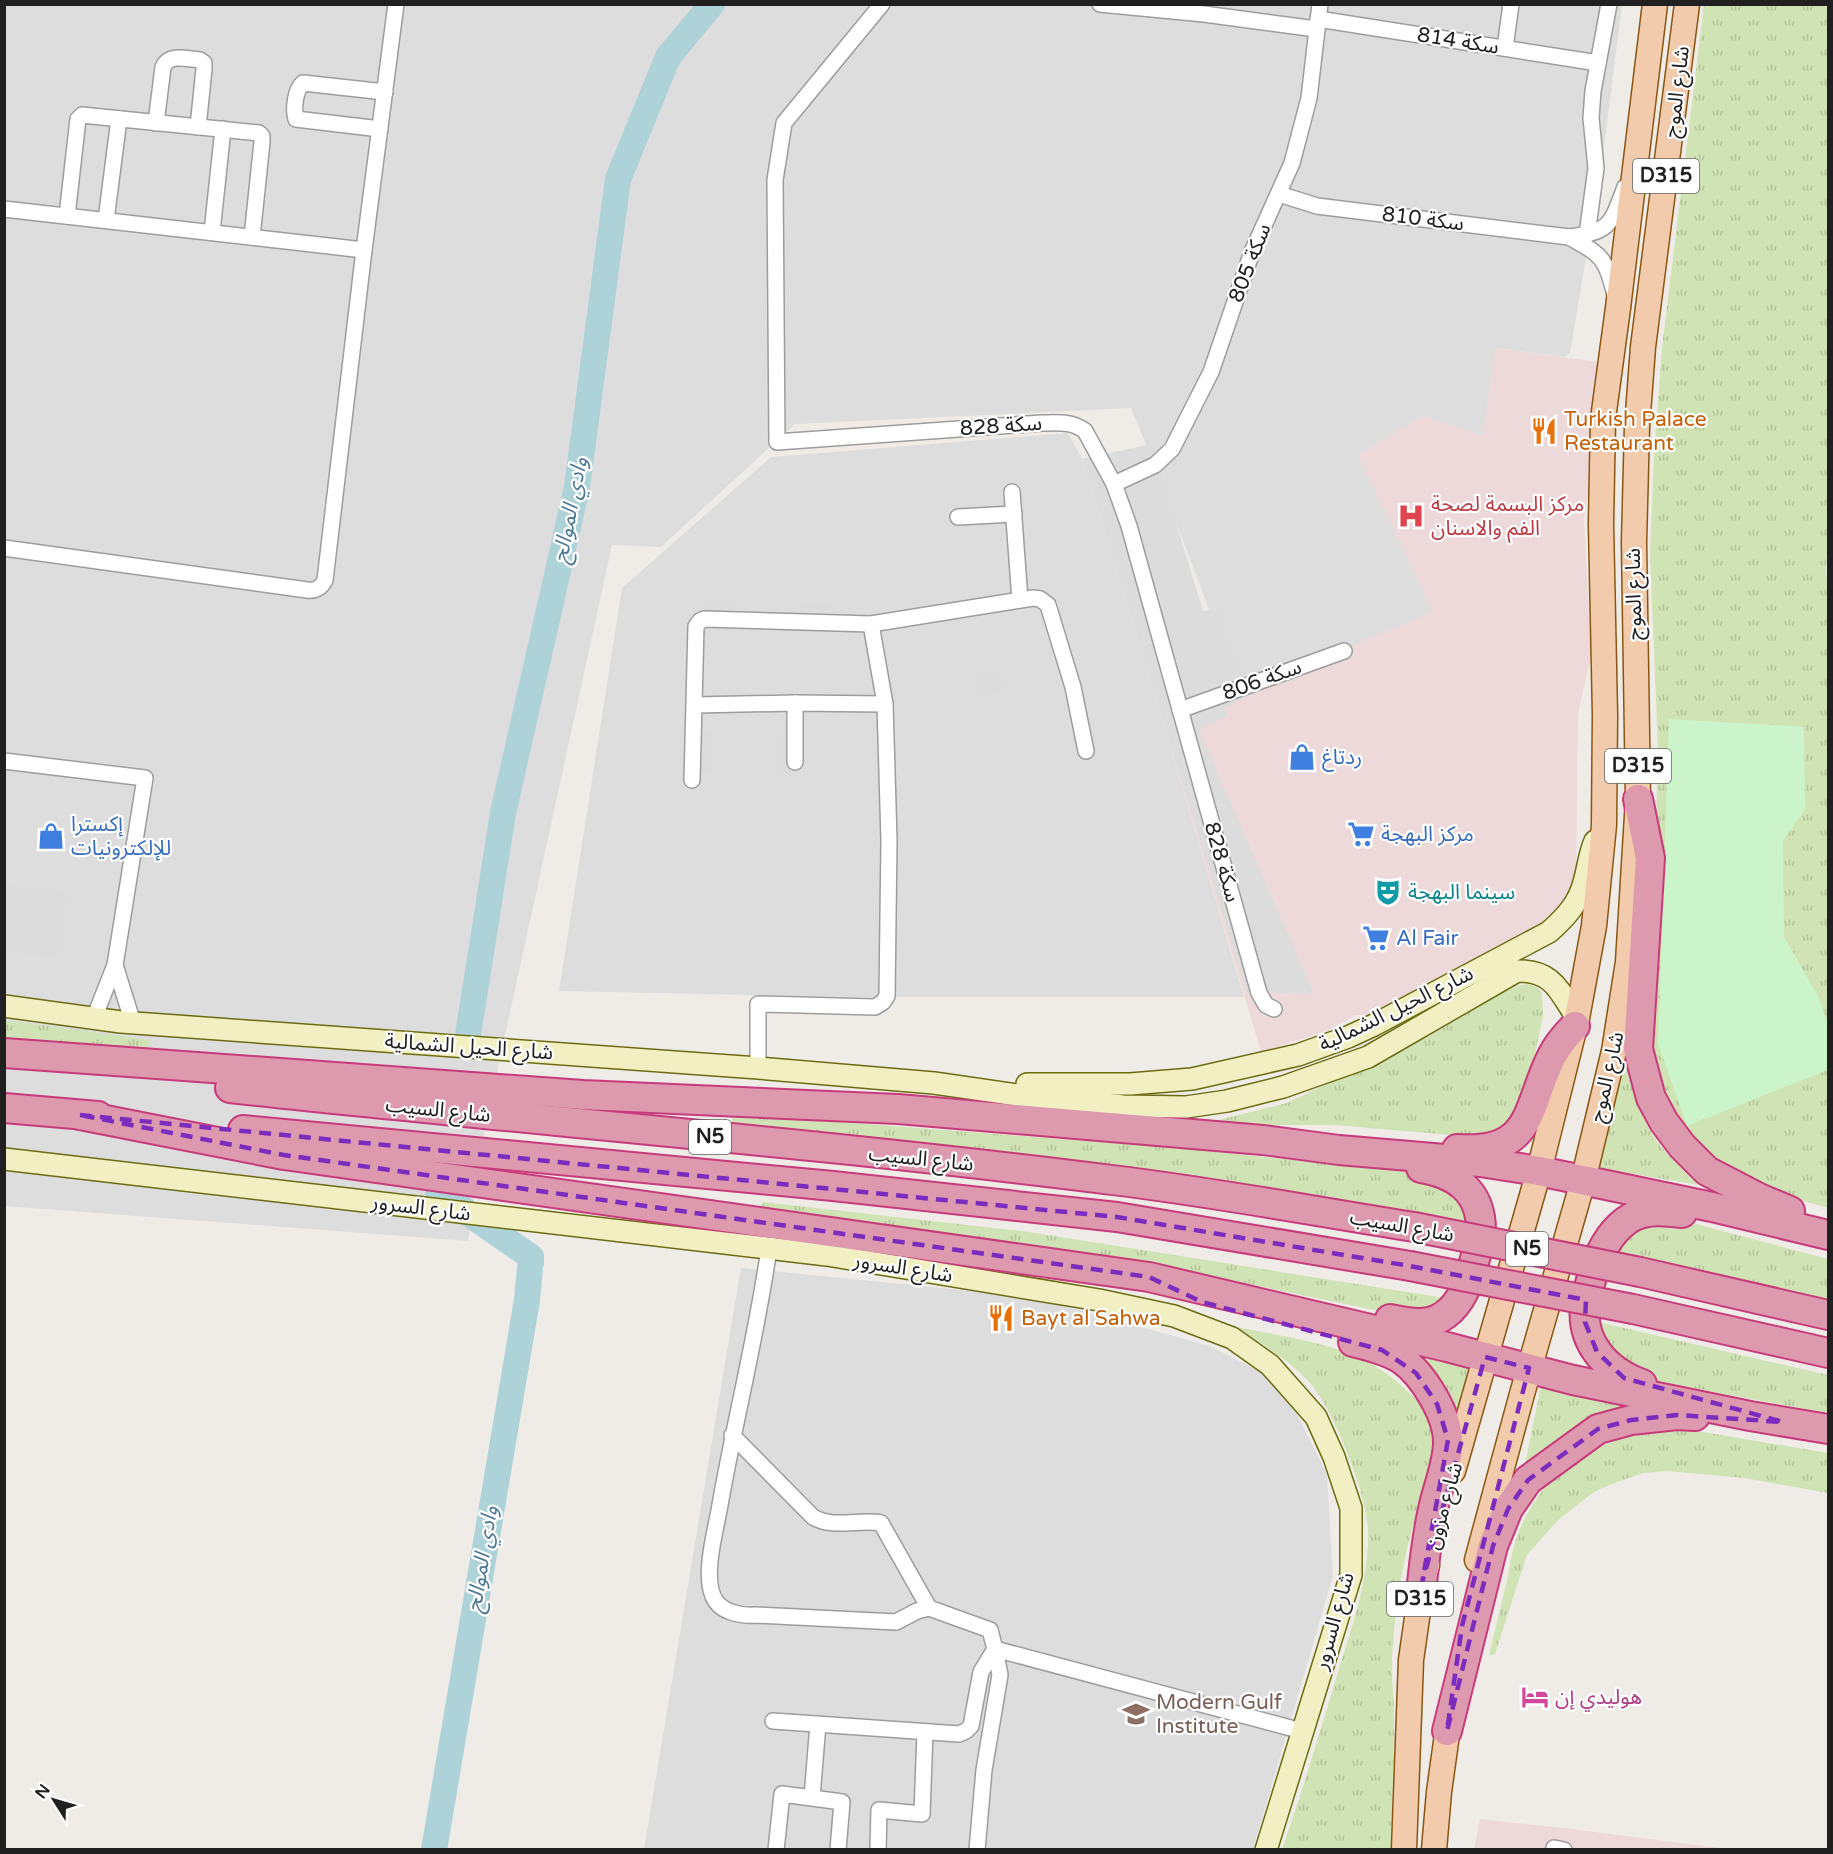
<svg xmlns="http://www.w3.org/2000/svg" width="1833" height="1854" viewBox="0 0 1833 1854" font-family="'Varela Round','Noto Sans Arabic',sans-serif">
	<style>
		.residential { fill: #dedddd }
		.commercial { fill: #eed9da }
		.grass { fill: url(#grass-tufts) }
		.park { fill: #ccf4ca }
		.parking { fill: #dcdcdc }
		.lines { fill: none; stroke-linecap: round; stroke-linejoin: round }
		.river { stroke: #add2d8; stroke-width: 26 }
		.street-casing { stroke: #9d9d9d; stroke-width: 18 }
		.secondary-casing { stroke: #6b6c12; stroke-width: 24 }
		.primary-casing { stroke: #8a5612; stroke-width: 27 }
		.highway-casing { stroke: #c73b7a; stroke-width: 32 }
		.street { stroke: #fff; stroke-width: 15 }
		.secondary { stroke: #f2f0c2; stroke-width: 21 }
		.primary { stroke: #f1cbab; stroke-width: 24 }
		.highway { stroke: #dd99ad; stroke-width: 28 }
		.highway-bridge-casing { stroke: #c73b7a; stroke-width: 32; stroke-linecap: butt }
		.highway-bridge { stroke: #dd99ad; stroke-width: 28 }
		.marked { fill: none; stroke: #7b2cbf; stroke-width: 4.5; stroke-dasharray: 12 8; stroke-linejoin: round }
		.labels { text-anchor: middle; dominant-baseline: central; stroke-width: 4.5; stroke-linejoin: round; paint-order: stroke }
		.shield { fill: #fff; stroke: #636363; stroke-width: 1.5 }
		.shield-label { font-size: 20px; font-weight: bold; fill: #202020 }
		.street-label { font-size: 21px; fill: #202020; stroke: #fff }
		.food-label { font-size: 21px; fill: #c56008; stroke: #fff; text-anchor: start }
		.health-label { font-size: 21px; fill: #be3a42; stroke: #fff; text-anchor: start }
		.shop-label { font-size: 21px; fill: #366cbe; stroke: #fff; text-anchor: start }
		.culture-label { font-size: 21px; fill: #0d838f; stroke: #fff; text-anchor: start }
		.hotel-label { font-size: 21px; fill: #b23c85; stroke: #fff; text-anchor: start }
		.education-label { font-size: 21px; fill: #785e54; stroke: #fff; text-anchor: start }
		.water-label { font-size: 22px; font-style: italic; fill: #507a96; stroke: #fff }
	</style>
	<defs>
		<pattern id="grass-tufts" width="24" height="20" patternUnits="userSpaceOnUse" patternTransform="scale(1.5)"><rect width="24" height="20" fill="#d0e3b4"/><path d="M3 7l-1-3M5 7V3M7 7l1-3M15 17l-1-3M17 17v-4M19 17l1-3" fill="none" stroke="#b2c29a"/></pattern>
	</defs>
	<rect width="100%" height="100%" fill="#efece8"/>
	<g class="residential">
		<path d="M 4,5 L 1622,5 L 1603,155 L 1570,353 L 1564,357 L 1496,348 L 1483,436 L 1424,416 L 1358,455 L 1434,612 L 1344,651 L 1238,687 L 1160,479 L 1131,408 L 795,424 L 661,547 L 612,545 L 485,1127 L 468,1241 L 5,1206 Z"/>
		<path d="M 1068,433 L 1082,459 L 1164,724 L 1244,997 L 857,997 L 559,991 L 622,588 L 771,457 Z"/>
		<path d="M 741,1268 L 1031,1297 L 1210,1346 L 1263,1373 L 1298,1416 L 1327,1475 L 1333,1576 L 1253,1849 L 644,1850 Z"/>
	</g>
	<g class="commercial">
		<path d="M 1495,348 L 1599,362 L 1596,444 L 1584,518 L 1591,656 L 1578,714 L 1576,879 L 1563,910 L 1506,944 L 1449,972 L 1376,1015 L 1356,1015 L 1329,1030 L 1261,1052 L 1164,724 L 1433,612 L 1358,455 L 1424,416 L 1483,436 Z"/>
		<path d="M 1480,1819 L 1572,1829 L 1728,1849 L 1474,1850 Z"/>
	</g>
	<g class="grass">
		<path d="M 1704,5 L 1828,5 L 1828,529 L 1826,576 L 1828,579 L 1828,1208 L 1793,1198 L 1756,1182 L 1730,1169 L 1699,1144 L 1667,1107 L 1650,1039 L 1658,748 L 1650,553 L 1654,457 L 1662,348 Z"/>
		<path d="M 1526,984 L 1535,986 L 1542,992 L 1543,1016 L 1529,1082 L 1514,1122 L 1487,1138 L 1334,1125 L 1232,1125 L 1210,1122 L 1287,1103 L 1443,1028 L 1498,994 L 1517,986 Z"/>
		<path d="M 4,1020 L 151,1040 L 145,1054 L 5,1042 Z"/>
		<path d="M 1625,1061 C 1630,1076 1633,1092 1639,1107 C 1650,1139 1674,1162 1699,1185 L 1598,1168 Z"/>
		<path d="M 735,1114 L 1178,1148 L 1411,1172 L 1449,1180 L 1473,1222 L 1235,1183 L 733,1126 L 732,1118 Z"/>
		<path d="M 763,1202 L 1029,1232 L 1451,1299 L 1438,1309 L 1398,1315 L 1220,1278 L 1082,1254 L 758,1208 Z"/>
		<path d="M 1689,1222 L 1828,1259 L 1828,1305 L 1610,1251 L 1639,1225 Z"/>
		<path d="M 1594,1321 L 1828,1375 L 1828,1413 L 1647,1380 L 1626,1372 Z"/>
		<path d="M 1237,1327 C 1298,1340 1359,1344 1405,1389 C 1410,1394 1417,1399 1421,1405 C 1447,1446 1420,1495 1410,1537 C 1400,1576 1394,1618 1392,1658 C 1391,1678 1394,1698 1394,1717 C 1394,1761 1392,1806 1391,1849 L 1282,1849 C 1302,1793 1319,1734 1337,1676 C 1351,1629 1370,1579 1368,1529 C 1367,1494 1333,1409 1310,1383 C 1290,1360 1262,1345 1237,1327 Z"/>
		<path d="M 1417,1356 L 1470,1368 L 1454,1421 Z"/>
		<path d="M 1541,1386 L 1625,1406 L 1593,1420 L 1523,1474 Z"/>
		<path d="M 1674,1427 L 1828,1453 L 1828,1493 L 1744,1478 L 1667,1471 L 1643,1473 L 1609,1485 L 1594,1492 L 1557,1521 L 1527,1555 L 1495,1654 L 1489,1656 C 1495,1629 1502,1602 1508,1576 C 1510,1564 1512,1551 1516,1540 C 1541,1466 1602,1436 1674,1427 Z"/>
	</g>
	<path class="park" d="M 1669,719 L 1804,727 L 1805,809 L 1783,841 L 1784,937 L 1818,996 L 1828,1024 L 1828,1070 L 1687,1126 L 1658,1044 Z"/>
	<g class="parking">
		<path d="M 1152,444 L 1203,611 L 1220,608 L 1224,628 L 1252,694 L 1224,708 L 1227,716 L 1199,730 L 1314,994 L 1247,992 L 1082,459 Z"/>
		<path d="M 708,598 L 738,600 L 737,618 L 707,616 Z"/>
		<rect x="800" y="603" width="37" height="12"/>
		<path d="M 1001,669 L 1006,691 L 976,696 L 972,675 Z"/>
		<path d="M 697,731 L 713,731 L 712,773 L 696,773 Z"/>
		<path d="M 778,734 L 792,734 L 791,776 L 777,775 Z"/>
		<path d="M 5,885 L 70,892 L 59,958 L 5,953 Z"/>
	</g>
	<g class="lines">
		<g class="river">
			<path d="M 468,1035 L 503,813 L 577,487 L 618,179 L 668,57 L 712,4"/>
			<path d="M 438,1192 L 531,1257 L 531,1262"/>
			<path d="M 434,1850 L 527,1300 L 530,1268"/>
		</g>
		<defs>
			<g id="street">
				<path d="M 882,4 L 784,123 L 775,180 L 777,442 L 1042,423 C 1058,423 1072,421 1085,431 L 1114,484 L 1129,526 L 1259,993 L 1266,1005 L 1274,1009"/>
				<path d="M 1100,4 L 1204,14 L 1316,29"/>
				<path d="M 1318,19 L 1598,63"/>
				<path d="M 1505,48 L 1511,4"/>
				<path d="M 156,123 L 163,67 C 169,53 188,59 200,60 L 204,63 L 204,69 L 198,127"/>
				<path d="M 380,129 L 296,119 C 293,109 295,90 303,83 L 385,92"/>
				<path d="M 1279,194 L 1317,206 L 1569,237 C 1611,232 1611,224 1625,187"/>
				<path d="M 4,209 L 364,250"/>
				<path d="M 67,216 L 78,119 L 82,115 L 259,133 L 262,136 L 262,142 L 252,237"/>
				<path d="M 106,220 L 119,119"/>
				<path d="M 212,232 L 223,129"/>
				<path d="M 1587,235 L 1596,168 L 1591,118 L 1593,91 L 1609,4"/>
				<path d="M 1569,237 C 1603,256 1605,257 1615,295"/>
				<path d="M 1114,484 L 1155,465 L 1172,449 L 1211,372 L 1252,252 L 1292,163 L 1309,98 L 1320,4"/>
				<path d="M 1012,492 L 1020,600"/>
				<path d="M 958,517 L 1014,514"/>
				<path d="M 4,548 L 307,590 C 316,591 321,588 325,580 L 364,250 L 396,4"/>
				<path d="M 695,705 L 795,703 L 885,704"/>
				<path d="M 1180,710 L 1344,651"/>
				<path d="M 4,761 L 145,778 L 115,965 L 94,1018"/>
				<path d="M 795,762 L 795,703"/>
				<path d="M 692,780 L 696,626 L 700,621 L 704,619 L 871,624 L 1033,598 L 1040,599 L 1048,605 L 1073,687 L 1086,751"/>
				<path d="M 115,965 L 133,1023"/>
				<path d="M 758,1068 L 758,1004 L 875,1007 L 883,1002 L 887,996 L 889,840 L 885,704 L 871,624"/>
				<path d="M 769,1248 C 757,1335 735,1419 720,1505 C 716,1529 703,1573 713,1596 C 719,1612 740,1616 755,1615 L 896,1622 L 917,1611 L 929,1608 L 990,1630 L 995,1649 L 981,1672 L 971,1726 L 966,1731 L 959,1734 L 773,1721"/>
				<path d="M 732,1435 L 813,1517 C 833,1529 859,1519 881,1523 L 929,1608"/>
				<path d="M 812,1797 L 818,1724"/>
				<path d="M 1554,1848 L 1564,1850"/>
				<path d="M 776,1850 L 782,1794 L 842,1802 L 838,1850"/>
				<path d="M 878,1850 L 879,1810 L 922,1814 L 925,1732"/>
				<path d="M 977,1850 L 984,1770 L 1000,1675 L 995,1649 L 1302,1731"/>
			</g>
			<g id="secondary">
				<path d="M 4,1006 L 121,1022 L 758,1068 L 934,1083 L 1018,1095 L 1123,1106 L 1186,1107 L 1227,1101 L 1283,1087 L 1368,1057 L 1517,971 C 1553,970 1559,991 1577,1018"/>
				<path d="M 1027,1084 L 1130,1084 L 1192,1079 L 1298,1055 L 1348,1037 L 1374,1025 L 1549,932 C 1565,918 1579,903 1584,882 C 1588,869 1589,854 1595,841"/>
				<path d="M 4,1159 L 827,1255 L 1099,1300 L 1174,1316 L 1232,1338 L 1270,1365 L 1316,1417 L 1334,1457 L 1351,1508 L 1351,1575 L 1266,1850"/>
			</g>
			<g id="primary">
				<path d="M 1453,1471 L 1539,1171 L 1577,1018 L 1594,926 L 1604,825 L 1605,715 L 1601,524 L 1603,419 L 1618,308 L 1655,4"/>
				<path d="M 1477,1560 L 1522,1394 L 1583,1181 L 1614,1051 L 1628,962 L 1638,799 L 1634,542 L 1637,427 L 1643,347 L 1687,4"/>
				<path d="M 1404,1850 L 1411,1660 L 1422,1583 L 1427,1565"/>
				<path d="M 1434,1850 L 1439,1792 L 1450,1713"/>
			</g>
			<g id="highway">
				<path d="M 1638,799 L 1650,858 L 1638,1049 L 1651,1098 L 1664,1122 L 1682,1146 L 1707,1171 L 1759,1198 L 1790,1211"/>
				<path d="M 4,1053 L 583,1095 L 898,1109 L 1263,1140 L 1339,1150 L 1480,1162 L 1539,1171 L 1712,1207 L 1828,1235"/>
				<path d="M 230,1088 C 524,1120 819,1143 1112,1180 C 1213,1192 1313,1211 1414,1227"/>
				<path d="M 4,1108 L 98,1116"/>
				<path d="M 80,1115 L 284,1155 L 1149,1277 L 1447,1347 L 1573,1380 L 1750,1416 L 1828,1429"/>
				<path d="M 243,1130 L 833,1186 L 1117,1217 L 1410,1266"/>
				<path d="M 1457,1149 C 1535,1154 1526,1107 1552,1056 C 1558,1044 1566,1035 1575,1026"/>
				<path d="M 1640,1272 L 1828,1315"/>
				<path d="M 1633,1309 L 1828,1353"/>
				<path d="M 1390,1319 C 1406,1322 1424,1327 1440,1318 C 1460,1307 1469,1284 1474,1262 C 1477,1252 1481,1240 1481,1230 C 1481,1191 1456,1174 1421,1168"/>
				<path d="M 1353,1342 C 1369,1346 1387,1350 1401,1359 C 1423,1374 1448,1415 1448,1442 C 1448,1462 1440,1481 1435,1501 C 1428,1528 1425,1555 1422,1583"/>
				<path d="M 1642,1384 C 1606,1371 1578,1341 1586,1300 C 1587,1291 1591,1282 1593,1273 C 1600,1251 1611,1229 1632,1217 C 1648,1209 1665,1211 1682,1213"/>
				<path d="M 1447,1731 L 1493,1546 L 1508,1509 L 1528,1480 L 1598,1429 L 1631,1420 L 1677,1415 L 1695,1416"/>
			</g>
		</defs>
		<use href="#street" class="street-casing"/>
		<use href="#secondary" class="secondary-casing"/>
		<use href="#primary" class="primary-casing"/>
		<use href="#highway" class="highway-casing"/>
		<use href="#street" class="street"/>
		<use href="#secondary" class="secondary"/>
		<use href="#primary" class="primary"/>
		<use href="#highway" class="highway"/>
		<defs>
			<g id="highway-bridge">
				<path d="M 1414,1227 L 1640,1272"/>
				<path d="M 1410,1266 L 1633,1309"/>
			</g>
		</defs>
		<use href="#highway-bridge" class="highway-bridge-casing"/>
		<use href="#highway-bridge" class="highway-bridge"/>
	</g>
	<path class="marked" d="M 80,1115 L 1117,1217 L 1410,1266 L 1586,1300 L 1585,1322 L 1597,1352 L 1624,1378 L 1783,1422 L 1677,1415 L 1631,1420 L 1598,1429 L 1528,1480 L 1508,1509 L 1493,1546 L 1447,1731 L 1462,1626 L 1529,1368 L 1485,1357 L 1422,1583 L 1448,1440 L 1437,1404 L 1416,1373 L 1382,1350 L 1202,1302 L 1149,1277 L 284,1155 Z"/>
	<defs>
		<symbol id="restaurant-bare" viewBox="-9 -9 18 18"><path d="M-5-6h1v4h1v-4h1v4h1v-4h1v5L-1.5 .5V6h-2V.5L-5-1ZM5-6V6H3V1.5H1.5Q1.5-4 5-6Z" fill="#e8710a" stroke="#fff" stroke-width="2.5" paint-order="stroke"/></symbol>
		<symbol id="hospital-bare" viewBox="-9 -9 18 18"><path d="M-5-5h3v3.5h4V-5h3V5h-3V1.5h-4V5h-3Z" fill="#e0444e" stroke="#fff" stroke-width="2.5" paint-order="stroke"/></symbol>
		<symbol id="shop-bare" viewBox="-9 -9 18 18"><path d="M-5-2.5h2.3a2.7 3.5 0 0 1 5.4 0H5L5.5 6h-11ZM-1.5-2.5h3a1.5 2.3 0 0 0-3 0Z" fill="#3f7fe0" stroke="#fff" stroke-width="2.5" paint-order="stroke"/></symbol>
		<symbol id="supermarket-bare" viewBox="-9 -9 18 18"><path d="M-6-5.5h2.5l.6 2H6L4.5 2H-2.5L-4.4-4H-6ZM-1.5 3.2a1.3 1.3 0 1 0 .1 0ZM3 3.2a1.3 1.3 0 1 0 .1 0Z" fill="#3f7fe0" stroke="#fff" stroke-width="2.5" paint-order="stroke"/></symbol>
		<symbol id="theatre-bare" viewBox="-9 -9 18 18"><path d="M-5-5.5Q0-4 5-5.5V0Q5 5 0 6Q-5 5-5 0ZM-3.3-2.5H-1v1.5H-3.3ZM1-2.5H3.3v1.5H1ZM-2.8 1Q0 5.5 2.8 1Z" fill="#0f9aa8" stroke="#fff" stroke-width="2.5" paint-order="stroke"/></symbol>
		<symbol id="hotel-bare" viewBox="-9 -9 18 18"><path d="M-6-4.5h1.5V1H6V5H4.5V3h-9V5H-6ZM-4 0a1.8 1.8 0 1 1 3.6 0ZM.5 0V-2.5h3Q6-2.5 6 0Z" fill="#d1479c" stroke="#fff" stroke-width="2.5" paint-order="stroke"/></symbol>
		<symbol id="school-bare" viewBox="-9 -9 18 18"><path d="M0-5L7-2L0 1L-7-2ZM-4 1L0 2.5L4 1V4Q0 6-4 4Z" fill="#8d6e63" stroke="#fff" stroke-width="2.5" paint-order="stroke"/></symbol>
	</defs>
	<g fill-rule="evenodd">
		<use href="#restaurant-bare" x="1525" y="412" width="38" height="38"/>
		<use href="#hospital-bare" x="1392" y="497" width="38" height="38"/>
		<use href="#shop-bare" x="1283" y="738" width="38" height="38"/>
		<use href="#supermarket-bare" x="1342" y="815" width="38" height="38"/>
		<use href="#shop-bare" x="32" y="817" width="38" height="38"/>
		<use href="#theatre-bare" x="1369" y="873" width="38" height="38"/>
		<use href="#supermarket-bare" x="1357" y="919" width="38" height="38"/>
		<use href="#restaurant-bare" x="982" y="1299" width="38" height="38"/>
		<use href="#hotel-bare" x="1516" y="1678" width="38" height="38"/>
		<use href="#school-bare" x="1117" y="1695" width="38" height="38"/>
	</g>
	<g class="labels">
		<g class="shield">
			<rect x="1633" y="159" width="66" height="34" rx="4.5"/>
			<rect x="1605" y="749" width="66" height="34" rx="4.5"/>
			<rect x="689" y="1120" width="42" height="34" rx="4.5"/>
			<rect x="1506" y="1232" width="42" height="34" rx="4.5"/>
			<rect x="1387" y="1582" width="66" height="34" rx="4.5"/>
		</g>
		<g class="shield-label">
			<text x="1666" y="176">D315</text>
			<text x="1638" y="766">D315</text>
			<text x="710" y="1137">N5</text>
			<text x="1527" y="1249">N5</text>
			<text x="1420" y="1599">D315</text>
		</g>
		<g class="street-label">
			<text transform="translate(1458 41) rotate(9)">سكة 814</text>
			<text transform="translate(1677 92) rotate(-83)">شارع الموج</text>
			<text transform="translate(1423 219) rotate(7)">سكة 810</text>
			<text transform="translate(1250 263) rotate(-69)">سكة 805</text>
			<text transform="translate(1001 426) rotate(-4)">سكة 828</text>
			<text transform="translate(1634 594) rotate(-91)">شارع الموج</text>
			<text transform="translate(1262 680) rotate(-20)">سكة 806</text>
			<text transform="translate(1222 862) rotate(74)">سكة 828</text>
			<text transform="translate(1396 1009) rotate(-26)">شارع الحيل الشمالية</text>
			<text transform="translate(469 1047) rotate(4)">شارع الحيل الشمالية</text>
			<text transform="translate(1607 1077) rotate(-77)">شارع الموج</text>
			<text transform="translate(438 1110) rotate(6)">شارع السيب</text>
			<text transform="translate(921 1159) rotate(6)">شارع السيب</text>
			<text transform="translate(421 1208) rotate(7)">شارع السرور</text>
			<text transform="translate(1402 1226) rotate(10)">شارع السيب</text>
			<text transform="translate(903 1268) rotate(9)">شارع السرور</text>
			<text transform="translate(1444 1506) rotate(-74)">شارع مزون</text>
			<text transform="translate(1334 1621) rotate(-74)">شارع السرور</text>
		</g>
		<g class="food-label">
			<text x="1564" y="419">Turkish Palace<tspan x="1564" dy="24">Restaurant</tspan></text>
			<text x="1021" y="1318">Bayt al Sahwa</text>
		</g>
		<g class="health-label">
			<text x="1431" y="504">مركز البسمة لصحة<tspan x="1431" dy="24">الفم والاسنان</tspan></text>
		</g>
		<g class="shop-label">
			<text x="1322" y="757">ردتاغ</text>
			<text x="71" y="824">إكسترا<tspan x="71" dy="24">للإلكترونيات</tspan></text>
			<text x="1381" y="834">مركز البهجة</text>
			<text x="1396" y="938">Al Fair</text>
		</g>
		<g class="culture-label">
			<text x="1408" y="892">سينما البهجة</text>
		</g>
		<g class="hotel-label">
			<text x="1555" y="1697">هوليدي إن</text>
		</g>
		<g class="education-label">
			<text x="1156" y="1702">Modern Gulf<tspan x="1156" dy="24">Institute</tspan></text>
		</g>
		<g class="water-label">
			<text transform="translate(570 510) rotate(-79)">وادي الموالح</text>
			<text transform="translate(482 1559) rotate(-81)">وادي الموالح</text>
		</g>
	</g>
	<rect width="1833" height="1854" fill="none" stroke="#202020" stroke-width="12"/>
	<g transform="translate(54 1800) rotate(307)" stroke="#ffffff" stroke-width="4.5" paint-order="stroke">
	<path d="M0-4.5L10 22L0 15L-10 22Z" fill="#202020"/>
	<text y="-9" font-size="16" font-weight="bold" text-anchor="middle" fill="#202020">N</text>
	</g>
</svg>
